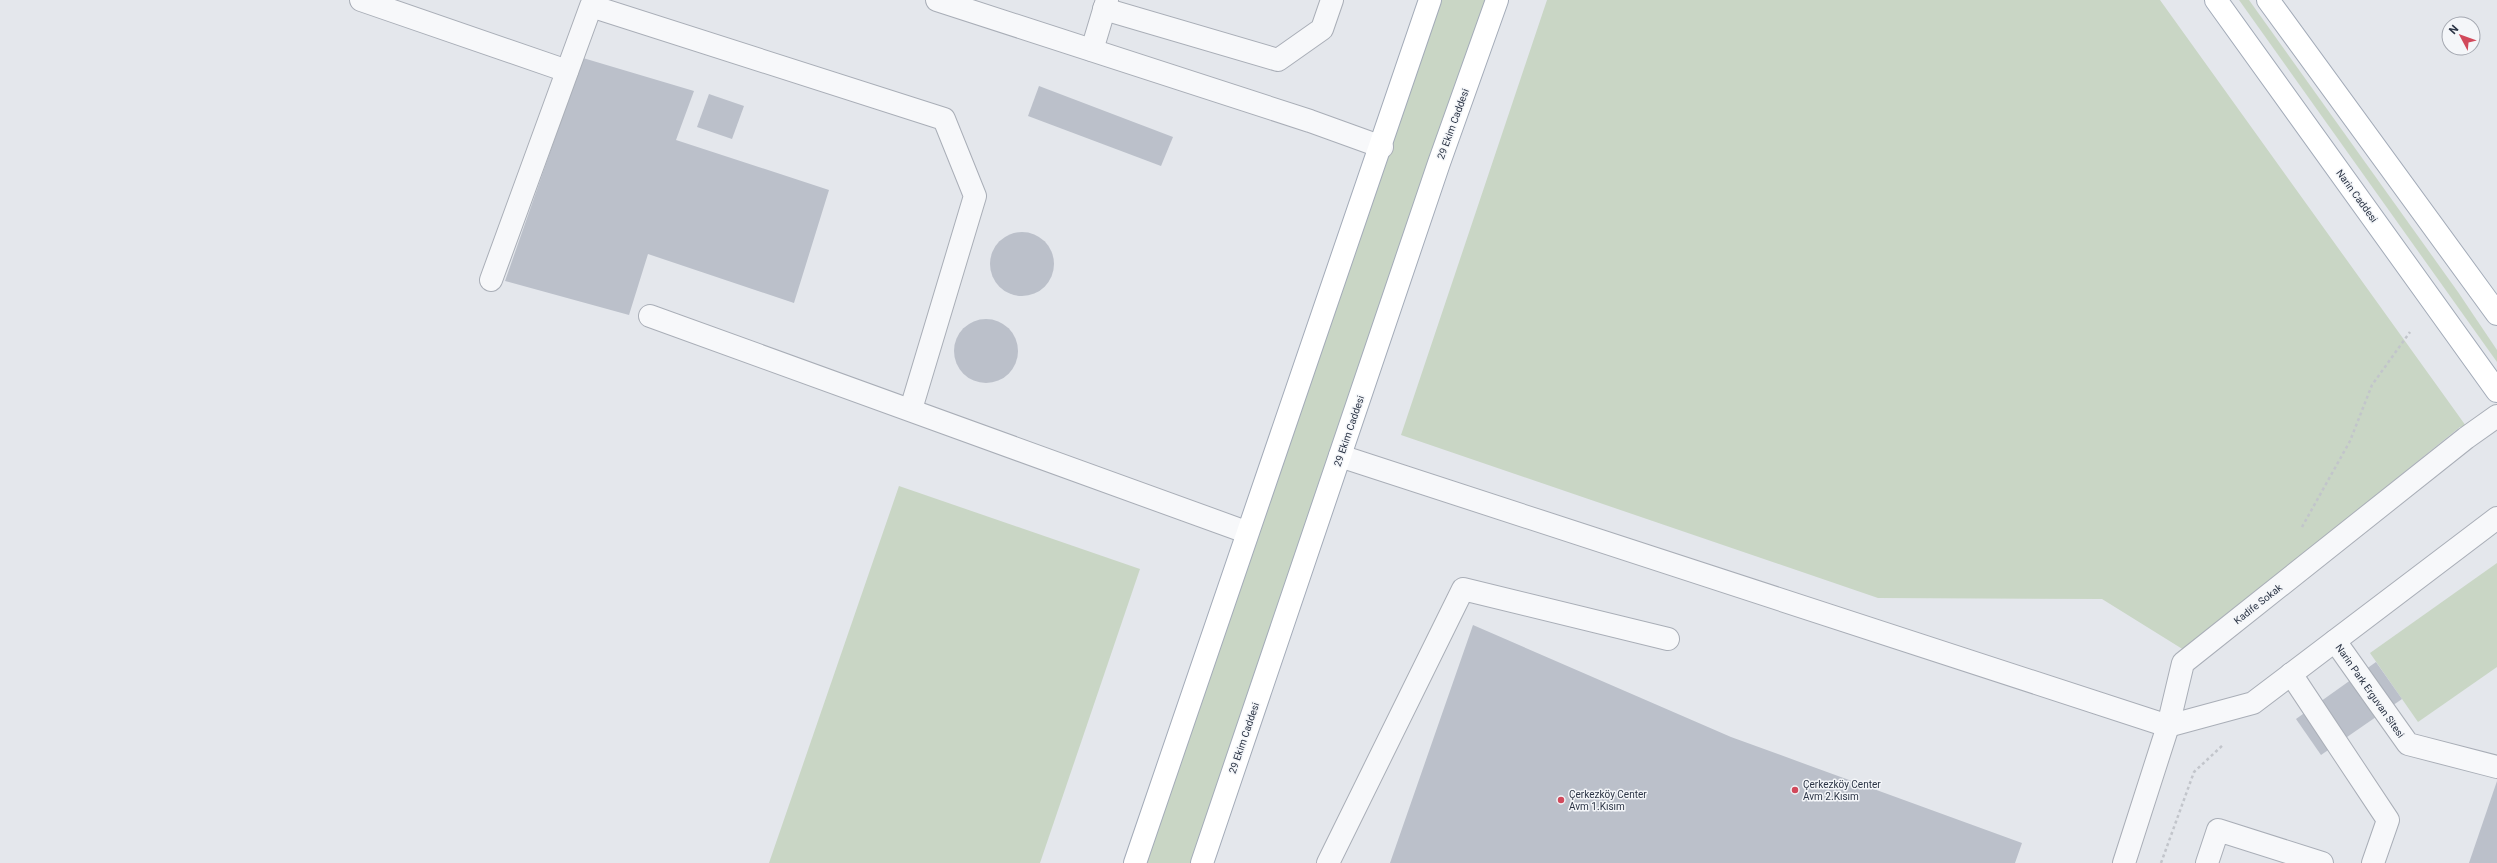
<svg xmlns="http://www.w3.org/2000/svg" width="2497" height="863" viewBox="0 0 2497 863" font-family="Roboto,sans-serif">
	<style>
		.green { fill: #c9d6c5 }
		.building { fill: #bbc0ca }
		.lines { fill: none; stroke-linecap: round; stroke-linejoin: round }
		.minor-casing { stroke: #a9aeb7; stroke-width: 24 }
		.major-casing { stroke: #a3abb8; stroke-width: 24 }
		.path { stroke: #c2c5cb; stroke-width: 2.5; stroke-dasharray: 3 3; stroke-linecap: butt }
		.minor { stroke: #f7f8fa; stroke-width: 22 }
		.major { stroke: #fff; stroke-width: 22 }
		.poi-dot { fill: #d1495b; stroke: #f4f6f9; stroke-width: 1.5 }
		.labels { text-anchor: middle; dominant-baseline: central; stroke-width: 3; stroke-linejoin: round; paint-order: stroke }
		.street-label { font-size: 10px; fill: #2b3445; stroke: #f4f6f9 }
		.poi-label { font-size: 10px; fill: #2b3445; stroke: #f4f6f9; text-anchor: start }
	</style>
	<rect width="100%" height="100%" fill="#e4e7ec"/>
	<g class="green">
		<path d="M 1441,0 L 1489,0 L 1191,863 L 1145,863 Z"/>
		<path d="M 1547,0 L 2160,0 L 2466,426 L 2460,427 L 2184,650 L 2102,599 L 1878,598 L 1401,435 Z"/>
		<path d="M 2239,0 L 2249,0 L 2458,292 L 2497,350 L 2497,362 Z"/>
		<path d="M 899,486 L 1140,569 L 1040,863 L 769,863 Z"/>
		<path d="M 2497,563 L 2497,667 L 2418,722 L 2370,653 Z"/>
	</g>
	<g class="building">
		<path d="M 583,58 L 694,91 L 676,140 L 829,190 L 794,303 L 648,254 L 629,315 L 505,281 Z"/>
		<path d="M 1039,86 L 1173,137 L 1161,166 L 1028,116 Z"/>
		<path d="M 709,94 L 744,106 L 732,139 L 697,127 Z"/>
		<circle cx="1022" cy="264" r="32"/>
		<circle cx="986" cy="351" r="32"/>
		<path d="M 1473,625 L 1731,737 L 2022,843 L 2015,863 L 1390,863 Z"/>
		<path d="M 2376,662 L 2402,699 L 2321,755 L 2296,719 Z"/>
		<path d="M 2497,781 L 2497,863 L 2469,863 Z"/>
	</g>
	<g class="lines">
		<defs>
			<g id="minor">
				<path d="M 361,0 L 567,71"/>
				<path d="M 937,0 L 1310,121 L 1382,147"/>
				<path d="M 1104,9 L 1278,60 L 1322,29 L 1332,0"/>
				<path d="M 1092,50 L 1107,0"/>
				<path d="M 491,280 L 591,6 L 944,119 L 975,196 L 911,409"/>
				<path d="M 650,316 L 1246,532"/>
				<path d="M 1340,456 L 2168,726 L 2253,703 L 2497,518"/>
				<path d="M 2335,641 L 2408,744 L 2497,767"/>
				<path d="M 2291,674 L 2388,820 L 2373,863"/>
				<path d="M 1328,863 L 1463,589 L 1668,639"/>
				<path d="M 2124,863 L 2168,726 L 2183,663 L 2466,438 L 2497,416"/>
				<path d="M 2207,863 L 2218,830 L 2322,863"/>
			</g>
			<g id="major">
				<path d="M 2216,0 L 2497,391"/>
				<path d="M 2268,0 L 2497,314"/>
				<path d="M 1135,863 L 1430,0"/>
				<path d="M 1202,863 L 1439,163 L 1497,0"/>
			</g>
		</defs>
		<use href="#minor" class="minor-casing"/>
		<use href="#major" class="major-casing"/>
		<g class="path">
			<path d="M 2302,527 L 2350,441 L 2372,385 L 2410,332"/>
			<path d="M 2161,863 L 2194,772 L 2224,744"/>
		</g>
		<use href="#minor" class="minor"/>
		<use href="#major" class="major"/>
	</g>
	<g class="poi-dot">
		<circle cx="1795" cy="790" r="4"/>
		<circle cx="1561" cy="800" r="4"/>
	</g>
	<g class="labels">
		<g class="street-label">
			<text transform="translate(1453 124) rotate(-70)">29 Ekim Caddesi</text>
			<text transform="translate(2357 196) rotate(54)">Narin Caddesi</text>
			<text transform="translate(1349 431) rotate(-71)">29 Ekim Caddesi</text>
			<text transform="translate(2258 604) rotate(-38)">Kadife Sokak</text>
			<text transform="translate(2370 691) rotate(55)">Narin Park Erguvan Sitesi</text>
			<text transform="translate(1244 738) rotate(-71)">29 Ekim Caddesi</text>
		</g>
		<g class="poi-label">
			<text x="1803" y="784">Çerkezköy Center<tspan x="1803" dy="12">Avm 2.Kısım</tspan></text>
			<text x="1569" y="794">Çerkezköy Center<tspan x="1569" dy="12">Avm 1.Kısım</tspan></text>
		</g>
	</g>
	<g transform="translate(2461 36) rotate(311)"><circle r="19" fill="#f4f6f9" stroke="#a4a8b1"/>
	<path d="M0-3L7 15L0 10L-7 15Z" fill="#d1495b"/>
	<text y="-6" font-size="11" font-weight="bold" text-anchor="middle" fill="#2b3445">N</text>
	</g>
</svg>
